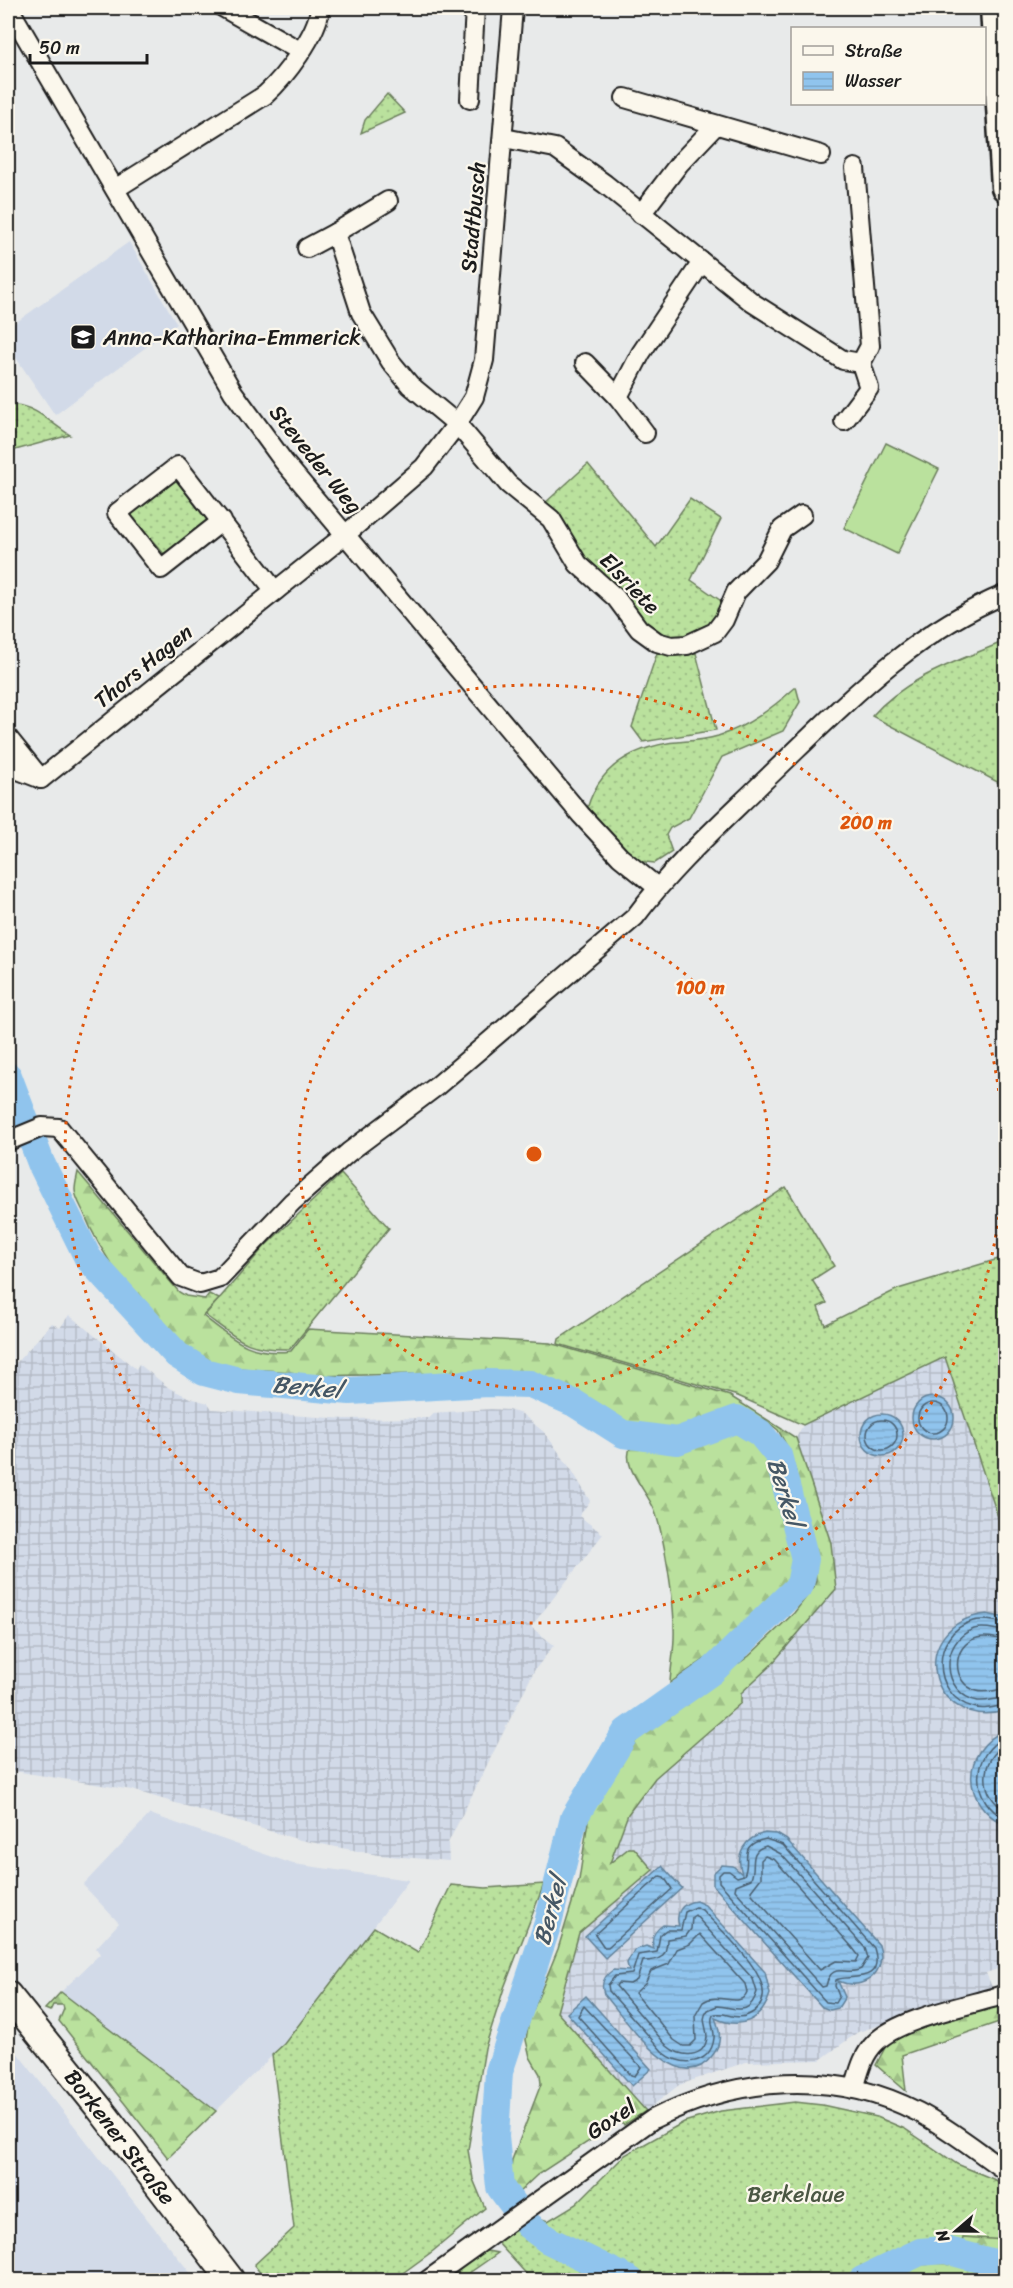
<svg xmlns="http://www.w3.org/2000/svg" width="1013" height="2288" viewBox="0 0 1013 2288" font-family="Sriracha,sans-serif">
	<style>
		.built { fill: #d2dae8 }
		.industrial { fill: url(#industrial-grid) }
		.grass { fill: url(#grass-dots); stroke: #6b7e5c; stroke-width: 1.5 }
		.forest { fill: url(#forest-firs); stroke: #6b7e5c; stroke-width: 1.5 }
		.wetland { fill: url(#wetland-marsh); stroke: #6b7e5c; stroke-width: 1.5 }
		.garden { fill: #bae19d; stroke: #6b7e5c; stroke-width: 1.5 }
		.water { fill: url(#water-rules); stroke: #628199; stroke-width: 1.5 }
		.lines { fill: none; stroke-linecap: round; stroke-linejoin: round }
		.shore { stroke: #4a5f70; stroke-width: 1.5 }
		.river { stroke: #90c4ed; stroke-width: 28 }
		.street-casing { stroke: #1c1c1c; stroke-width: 22 }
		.secondary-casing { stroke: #1c1c1c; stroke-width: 30 }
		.primary-casing { stroke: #1c1c1c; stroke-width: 33 }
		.street { stroke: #fbf7ec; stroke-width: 18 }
		.secondary { stroke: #fbf7ec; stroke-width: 26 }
		.primary { stroke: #fbf7ec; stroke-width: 28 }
		.ring { fill: none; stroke: #de560d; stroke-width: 3; stroke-dasharray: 3 6 }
		.labels { text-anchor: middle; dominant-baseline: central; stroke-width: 4.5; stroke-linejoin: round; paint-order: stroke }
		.street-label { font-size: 22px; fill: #1c1c1c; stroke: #fbf7ec }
		.poi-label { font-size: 22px; fill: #1c1c1c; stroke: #fbf7ec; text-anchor: start }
		.park-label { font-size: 22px; fill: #4b5743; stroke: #fbf7ec }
		.water-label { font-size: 24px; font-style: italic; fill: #455765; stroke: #fbf7ec }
		.centre { fill: #de560d; stroke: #fbf7ec; stroke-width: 3 }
		.ring-label { font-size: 18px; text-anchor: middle; font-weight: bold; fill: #de560d; stroke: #fbf7ec; stroke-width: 4.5; stroke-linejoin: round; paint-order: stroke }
	</style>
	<defs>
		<pattern id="industrial-grid" width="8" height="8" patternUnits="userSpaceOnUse" patternTransform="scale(1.5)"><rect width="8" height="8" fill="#d2dae8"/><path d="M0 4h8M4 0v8" fill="none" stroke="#b4bac6"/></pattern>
		<pattern id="grass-dots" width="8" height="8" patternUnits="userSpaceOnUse" patternTransform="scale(1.5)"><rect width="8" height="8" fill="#bae19d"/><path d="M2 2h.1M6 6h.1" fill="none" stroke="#9fc087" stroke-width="1.8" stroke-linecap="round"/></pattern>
		<pattern id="forest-firs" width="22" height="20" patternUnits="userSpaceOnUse" patternTransform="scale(1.5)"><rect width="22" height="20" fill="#bae19d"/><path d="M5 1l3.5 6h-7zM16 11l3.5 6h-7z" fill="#9fc087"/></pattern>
		<pattern id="wetland-marsh" width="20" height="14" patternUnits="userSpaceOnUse" patternTransform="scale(1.5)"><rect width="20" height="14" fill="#bae19d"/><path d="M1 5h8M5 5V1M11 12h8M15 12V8" fill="none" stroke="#9fc087"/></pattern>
		<pattern id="water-rules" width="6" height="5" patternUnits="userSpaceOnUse" patternTransform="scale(1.5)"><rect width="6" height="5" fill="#90c4ed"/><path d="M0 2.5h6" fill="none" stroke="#7ca8cb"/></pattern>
	</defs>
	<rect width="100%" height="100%" fill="#e8eaea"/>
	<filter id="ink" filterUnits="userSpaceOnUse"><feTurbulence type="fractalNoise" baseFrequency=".0167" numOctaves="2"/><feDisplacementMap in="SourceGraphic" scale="12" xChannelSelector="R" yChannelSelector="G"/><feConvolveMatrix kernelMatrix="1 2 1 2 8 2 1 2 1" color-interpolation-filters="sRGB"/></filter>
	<g filter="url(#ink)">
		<g class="built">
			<path d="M 129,242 L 177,324 L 55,415 L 8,346 L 8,328 Z"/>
			<path d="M 150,1814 L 293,1864 L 409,1880 L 284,2044 L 216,2111 L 61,1992 L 100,1954 L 96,1948 L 119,1923 L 83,1885 Z"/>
			<path d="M 12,2046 L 144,2215 L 196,2280 L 8,2280 L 8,2051 Z"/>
		</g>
		<g class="industrial">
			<path d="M 69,1315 L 136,1369 L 139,1364 L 169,1388 L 190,1398 L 208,1403 L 212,1409 L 345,1419 L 429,1418 L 433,1413 L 491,1409 L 508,1410 L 522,1414 L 545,1433 L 573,1472 L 590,1501 L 579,1516 L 603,1534 L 531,1627 L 554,1645 L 534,1671 L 448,1843 L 449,1861 L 378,1855 L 300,1840 L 132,1790 L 8,1770 L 8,1372 L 52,1323 L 60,1328 Z"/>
			<path d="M 946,1357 L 1005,1538 L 1006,1966 L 986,1973 L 993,1989 L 858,2032 L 820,2060 L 746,2062 L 679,2085 L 646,2111 L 557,2013 L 579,1933 L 612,1863 L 610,1863 L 628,1814 L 655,1778 L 741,1704 L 741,1693 L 771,1665 L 836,1589 L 831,1543 L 796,1438 L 803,1425 Z"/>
		</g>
		<g class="grass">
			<path d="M 387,94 L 405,113 L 361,133 L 365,120 Z"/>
			<path d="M 15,405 C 35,406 52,424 70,435 L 8,452 L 8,407 Z"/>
			<path d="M 588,464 L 656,547 L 690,499 L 721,519 L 691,580 L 724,603 L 710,625 L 692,637 L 661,637 L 645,626 L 580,556 L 545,503 Z"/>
			<path d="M 175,479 L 208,521 L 165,555 L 130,515 Z"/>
			<path d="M 1005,641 L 1005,786 L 872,716 C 906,677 958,661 1005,641 Z"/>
			<path d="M 657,653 L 675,656 L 696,653 L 716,730 L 643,742 L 632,727 Z"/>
			<path d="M 796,687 L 800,702 L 783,731 L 722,757 L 689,818 L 670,828 L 666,835 L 672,852 L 655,863 L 635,861 L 587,809 C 598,770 628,750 668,743 C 684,741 701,741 718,736 C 749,726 772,708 796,687 Z"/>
			<path d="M 341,1174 L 389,1228 L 290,1349 C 246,1350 239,1340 205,1315 L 265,1246 Z"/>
			<path d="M 786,1187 L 834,1266 L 812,1280 L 827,1303 L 818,1307 L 825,1325 L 898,1289 L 1005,1257 L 1005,1538 L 945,1357 L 803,1425 L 738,1396 L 558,1344 L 559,1339 Z"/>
			<path d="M 544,1884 L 504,1988 L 485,2048 L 468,2150 L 473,2179 L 485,2208 L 433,2251 L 393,2280 L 266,2280 L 254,2265 L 294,2228 L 272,2055 L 284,2044 L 374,1927 L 418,1953 L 451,1885 L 486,1888 Z"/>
			<path d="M 795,2102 L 822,2105 L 877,2117 L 905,2129 L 957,2164 L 1005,2184 L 1005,2280 L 532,2280 L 498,2243 L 533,2216 L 548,2221 L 576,2204 L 625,2155 L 684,2122 L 721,2111 Z"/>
			<path d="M 481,2250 L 498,2253 L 459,2280 L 440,2280 Z"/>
		</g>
		<g class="forest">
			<path d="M 78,1172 L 179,1292 L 186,1296 L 205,1299 L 209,1294 L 219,1299 L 203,1316 C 234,1340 250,1356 291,1351 L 308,1329 L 550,1343 L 730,1396 L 796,1438 L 831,1543 L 836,1589 L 771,1665 L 741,1693 L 741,1703 L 655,1778 L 628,1814 L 610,1863 L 629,1848 L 634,1848 L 653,1870 L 579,1933 L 557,2012 L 646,2111 L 624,2125 L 618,2122 L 537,2175 L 518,2193 L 510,2177 L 512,2160 L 541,2084 L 540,2074 L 530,2057 L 526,2040 L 529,2020 L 558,1949 L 579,1880 L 589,1814 L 597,1797 L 640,1735 L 749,1656 L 794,1613 L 814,1587 L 816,1580 L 813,1543 L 796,1486 L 796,1472 L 788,1448 L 778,1430 L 765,1420 L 730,1409 L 675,1432 L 617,1420 L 584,1395 L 531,1372 L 309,1376 C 276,1366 241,1375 206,1359 C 158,1337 102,1259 83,1211 C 80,1205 75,1196 75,1190 C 75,1184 77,1177 78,1172 Z"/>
			<path d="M 744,1432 L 767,1453 L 794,1564 C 779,1620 714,1651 670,1683 C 671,1665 675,1646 674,1628 C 674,1600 664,1534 654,1509 C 647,1491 620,1465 631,1446 C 648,1451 673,1454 691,1448 C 715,1440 716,1433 744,1432 Z"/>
			<path d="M 61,1992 L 216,2111 L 168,2158 L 59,2021 L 64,2009 L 63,2005 L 53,2005 L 50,2011 L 45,2009 Z"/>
			<path d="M 1005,2002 L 1005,2020 L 902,2055 L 906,2091 L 876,2065 L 890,2038 Z"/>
			<path d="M 963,2237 L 1005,2240 L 1005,2259 L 1001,2260 L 977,2247 L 962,2244 Z"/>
		</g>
		<path class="wetland" d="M 913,2263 L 971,2264 L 986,2273 L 1005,2275 L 1005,2280 L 887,2280 Z"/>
		<path class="garden" d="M 886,443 L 939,469 L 897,554 L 844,528 Z"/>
		<g class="water">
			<circle cx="933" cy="1418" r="21"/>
			<circle cx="882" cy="1435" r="21"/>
			<path d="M 987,1614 L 1006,1618 L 1005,1711 C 926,1732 905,1623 987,1614 Z"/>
			<path d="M 1005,1730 L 1005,1825 C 961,1804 960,1751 1005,1730 Z"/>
			<path d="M 765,1833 L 777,1834 L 787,1840 L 879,1945 C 888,1973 863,1992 838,1981 L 845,1997 L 838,2008 L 830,2010 L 822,2007 L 713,1885 L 713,1873 L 722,1865 L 733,1866 L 742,1874 C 735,1854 744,1838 765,1833 Z"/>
			<path d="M 662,1866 L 682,1888 L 605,1958 L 585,1936 Z"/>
			<path d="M 696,1901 L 705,1905 L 765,1972 L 770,1994 C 762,2021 740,2030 715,2018 C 721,2032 722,2044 712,2056 C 678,2101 625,2018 604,1994 C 600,1983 604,1976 613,1970 L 629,1971 L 627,1963 L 634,1950 L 646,1946 L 654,1949 C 650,1938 654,1931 663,1925 L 679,1926 C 675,1913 681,1903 696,1901 Z"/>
			<path d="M 586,1996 L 651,2069 L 632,2086 L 567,2013 Z"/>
		</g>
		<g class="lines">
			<g class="shore">
				<circle cx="933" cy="1418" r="15"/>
				<circle cx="882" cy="1435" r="15"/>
				<path d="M 1006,1623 C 995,1622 984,1618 973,1621 C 930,1633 931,1696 973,1707 C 985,1711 995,1706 1006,1705"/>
				<path d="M 1006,1631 C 994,1630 985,1626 974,1629 C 939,1641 941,1694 978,1701 C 988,1702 996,1698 1006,1698"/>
				<path d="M 1006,1640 C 996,1639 987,1635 977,1638 C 951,1645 951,1684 977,1691 C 987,1694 996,1689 1006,1689"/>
				<path d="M 1006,1737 C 969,1753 970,1802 1006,1819"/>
				<path d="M 1006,1745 C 979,1758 979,1797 1006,1810"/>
				<path d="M 766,1839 L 783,1845 L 874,1948 C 886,1986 846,1974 836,1980 L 835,1986 L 839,1996 L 835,2003 L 826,2002 L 719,1882 L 719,1875 L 723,1871 L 729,1871 L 737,1877 L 744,1875 C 752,1860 736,1845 766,1839 Z"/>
				<path d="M 766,1846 L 781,1854 L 865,1948 L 868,1958 L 861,1969 C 846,1977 832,1960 826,1986 L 822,1987 L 735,1890 L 736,1885 L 751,1879 C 757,1865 747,1851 766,1846 Z"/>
				<path d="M 765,1856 L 775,1860 L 852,1947 L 859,1956 L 856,1962 L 836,1961 L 820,1970 L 752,1894 L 751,1891 L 761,1878 L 761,1860 Z"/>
				<path d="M 660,1876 L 664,1877 L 672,1889 L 608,1947 L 604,1947 L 595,1934 Z"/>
				<path d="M 696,1907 L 702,1910 C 720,1930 795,1993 748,2015 C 735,2021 723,2010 713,2015 C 709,2023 715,2029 714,2038 C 711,2067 678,2067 662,2051 L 609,1991 L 608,1985 L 615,1976 L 632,1974 L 638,1955 L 657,1952 L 660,1935 L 666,1930 L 681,1930 L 685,1912 Z"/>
				<path d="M 695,1915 L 753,1979 L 757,1992 C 749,2018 735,2007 717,2006 L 708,2010 C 700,2020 707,2025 707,2037 C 705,2059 680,2058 667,2046 L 616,1986 L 618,1983 L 630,1984 L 637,1980 L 643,1961 C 660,1961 667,1957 667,1939 L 686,1936 L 691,1929 L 692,1917 Z"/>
				<path d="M 700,1934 L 745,1984 L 747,1992 C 740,2010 720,1991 703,2002 L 695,2016 L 696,2040 L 690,2046 L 683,2046 L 674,2040 L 635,1993 L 645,1984 L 651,1971 L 669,1964 L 677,1949 L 690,1944 Z"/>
				<path d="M 584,2006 L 641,2067 L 635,2076 L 631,2075 L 578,2016 Z"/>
			</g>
			<g class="river">
				<path d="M 8,1076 L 41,1163 L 88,1258 L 177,1355 L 204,1372 L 239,1381 L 350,1391 L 487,1383 L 530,1384 L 574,1403 L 623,1434 L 677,1441 L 737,1419 L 760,1433 L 778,1455 L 805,1559 L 800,1585 L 712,1671 L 626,1732 L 574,1818 L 548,1923 L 499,2072 L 495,2137 L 500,2187 L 528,2225 L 548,2240 L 630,2280"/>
				<path d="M 862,2280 L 920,2252 L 945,2250 L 1006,2266"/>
			</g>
			<defs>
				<g id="street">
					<path d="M 9,8 L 233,392 L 284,462 L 581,815 L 620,857 L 657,887"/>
					<path d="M 224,8 L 300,51"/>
					<path d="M 625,98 L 821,155"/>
					<path d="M 470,99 L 475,8"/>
					<path d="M 504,138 L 555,148 L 605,184 L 753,303 L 843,360 L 861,363"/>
					<path d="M 855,168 L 870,346 L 861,363"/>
					<path d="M 115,189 L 265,95 C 284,78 318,34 320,8"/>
					<path d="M 388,201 L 335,233 L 361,313 L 391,362 L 410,385 L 457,424 L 508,484 L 551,519 L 578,564 L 616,598 L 639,629 L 657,642 L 671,646 L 687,645 L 715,632 L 724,620 L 736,592 L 766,561 L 782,529 L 802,515"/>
					<path d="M 641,214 L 679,164 L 716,125"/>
					<path d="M 307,248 L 335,233"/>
					<path d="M 585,363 L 618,397"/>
					<path d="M 844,421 L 869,388 L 861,363"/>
					<path d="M 645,433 L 618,397 L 641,353 L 702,262"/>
					<path d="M 222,521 L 161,569 L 117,513 L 178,466 L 275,591"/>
					<path d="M 8,738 L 41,779"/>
					<path d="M 8,766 L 39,778"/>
					<path d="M 41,779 L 345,535 L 424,467 L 457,424 L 474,397 L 484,360 L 513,8"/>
					<path d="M 8,1141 L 42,1127 L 59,1128 L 181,1277 L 200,1284 L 220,1278 L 292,1202 L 349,1152 L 437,1086 L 635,917 C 672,867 719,825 763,782 C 838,711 908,634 1006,594"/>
					<path d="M 854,2089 C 859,2073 862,2056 875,2043 C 898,2018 972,2005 1006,1994"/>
					<path d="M 428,2280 L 653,2119 C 736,2077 833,2068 918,2112 C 949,2128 977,2151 1006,2171"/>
				</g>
				<path id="secondary" d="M 8,1995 L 100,2109 L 231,2280"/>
				<path id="primary" d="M 995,8 L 1006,187"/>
			</defs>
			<use href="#street" class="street-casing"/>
			<use href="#secondary" class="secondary-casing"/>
			<use href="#primary" class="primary-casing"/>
			<use href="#street" class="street"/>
			<use href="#secondary" class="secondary"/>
			<use href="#primary" class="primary"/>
		</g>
	</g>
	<g class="ring">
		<circle cx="534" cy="1154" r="235"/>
		<circle cx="534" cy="1154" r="469"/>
	</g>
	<defs>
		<symbol id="school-square" viewBox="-11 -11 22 22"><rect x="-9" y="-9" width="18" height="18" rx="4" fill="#1c1c1c" stroke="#fbf7ec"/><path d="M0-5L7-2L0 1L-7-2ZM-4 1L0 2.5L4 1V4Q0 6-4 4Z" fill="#fff"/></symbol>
	</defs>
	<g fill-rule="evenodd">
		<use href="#school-square" x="68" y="322" width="30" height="30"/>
	</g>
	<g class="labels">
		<g class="street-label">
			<text transform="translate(473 217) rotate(-85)">Stadtbusch</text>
			<text transform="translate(316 459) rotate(51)">Steveder Weg</text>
			<text transform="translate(630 583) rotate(46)">Elsriete</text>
			<text transform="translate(143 666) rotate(-39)">Thors Hagen</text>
			<text transform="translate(611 2119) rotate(-34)">Goxel</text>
			<text transform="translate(120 2137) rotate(52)">Borkener Straße</text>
		</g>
		<g class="poi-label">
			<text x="103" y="337">Anna-Katharina-Emmerick</text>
		</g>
		<g class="park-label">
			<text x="796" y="2194">Berkelaue</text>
		</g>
		<g class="water-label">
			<text transform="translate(307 1387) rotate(5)">Berkel</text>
			<text transform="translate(785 1492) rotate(73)">Berkel</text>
			<text transform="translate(550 1911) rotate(-75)">Berkel</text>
		</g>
	</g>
	<circle cx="534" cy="1154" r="9" class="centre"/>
	<g class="ring-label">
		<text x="866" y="829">200 m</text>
		<text x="700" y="994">100 m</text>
	</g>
	<rect width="1013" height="2288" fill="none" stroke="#fbf7ec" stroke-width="30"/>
	<rect x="15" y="15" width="983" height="2258" fill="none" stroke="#1c1c1c" stroke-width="2" filter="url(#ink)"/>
	<rect x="791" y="27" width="195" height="78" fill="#fbf7ec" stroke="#a29f99" stroke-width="1.5"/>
	<rect x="803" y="46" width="30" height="9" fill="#fbf7ec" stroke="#a29f99" stroke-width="1.5"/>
	<text x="845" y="57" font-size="18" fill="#1c1c1c">Straße</text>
	<rect x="803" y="72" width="30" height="18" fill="url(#water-rules)" stroke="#a29f99" stroke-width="1.5"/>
	<text x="845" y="87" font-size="18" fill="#1c1c1c">Wasser</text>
	<g transform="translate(956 2231) rotate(250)" stroke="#fbf7ec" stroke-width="4.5" paint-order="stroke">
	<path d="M0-4.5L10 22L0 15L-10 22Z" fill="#1c1c1c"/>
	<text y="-9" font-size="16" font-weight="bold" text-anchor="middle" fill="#1c1c1c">N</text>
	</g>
	<path d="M30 54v9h117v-9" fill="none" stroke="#1c1c1c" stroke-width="3"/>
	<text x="39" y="54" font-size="18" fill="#1c1c1c" stroke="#fbf7ec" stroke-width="4.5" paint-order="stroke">50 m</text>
</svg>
